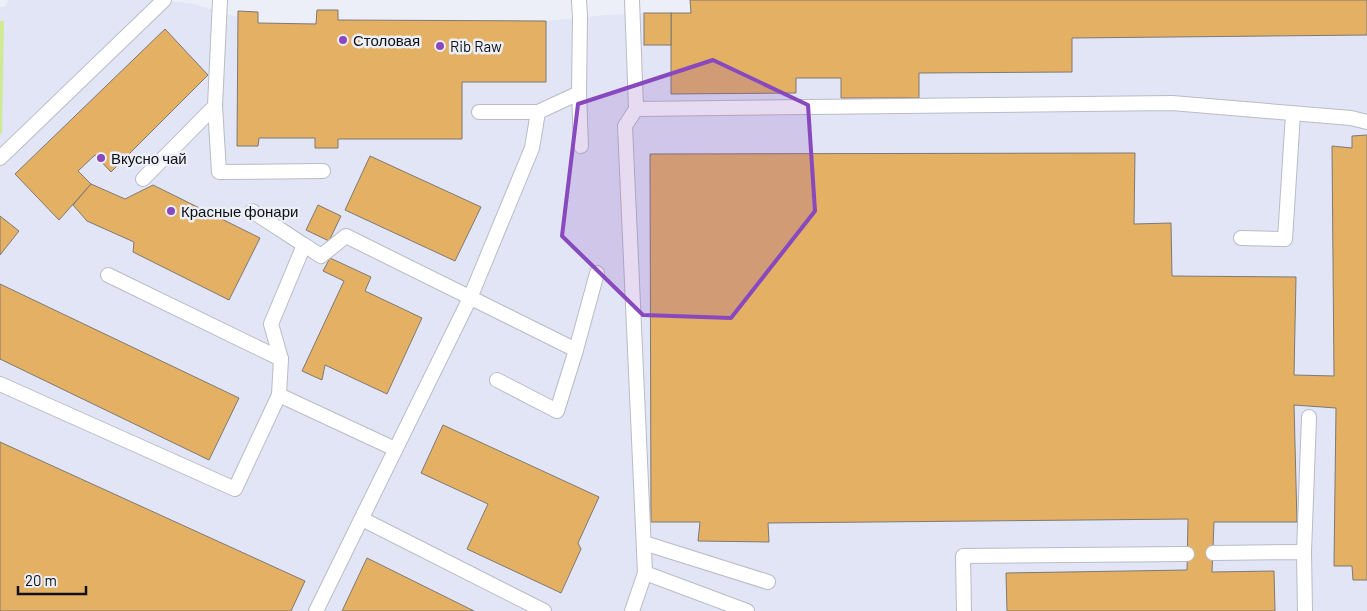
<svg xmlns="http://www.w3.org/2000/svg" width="1367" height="611" viewBox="0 0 1367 611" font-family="Barlow,sans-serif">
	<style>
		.built { fill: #e1e5f5 }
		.green { fill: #d1e995 }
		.building { fill: #e4b064; stroke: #7e7973 }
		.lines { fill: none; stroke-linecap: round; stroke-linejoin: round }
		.service-casing { stroke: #b9bcc4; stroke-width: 16 }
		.service { stroke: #fff; stroke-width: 14 }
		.marked { fill: #8849be; fill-opacity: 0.2; stroke: #8849be; stroke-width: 4; stroke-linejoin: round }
		.poi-dot { fill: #8849be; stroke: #edeff8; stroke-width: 2 }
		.labels { text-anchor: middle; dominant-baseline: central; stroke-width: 5; stroke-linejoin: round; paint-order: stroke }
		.poi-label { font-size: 15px; fill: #101113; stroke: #edeff8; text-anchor: start }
	</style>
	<rect width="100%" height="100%" fill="#edeff8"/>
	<path class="built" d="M 9,0 L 149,0 L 190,3 L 258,23 L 546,21 L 607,15 L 649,13 L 690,13 L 690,0 L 1367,0 L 1367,611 L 0,611 L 0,7 L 4,7 Z"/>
	<path class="green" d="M 0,21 L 4,21 L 2,133 L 0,135 Z"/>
	<g class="building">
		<path d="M 690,0 L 1367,0 L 1367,35 L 1072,38 L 1072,72 L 919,73 L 919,98 L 841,98 L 841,78 L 796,78 L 796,93 L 671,94 L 671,13 L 691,13 Z"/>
		<path d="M 317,10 L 338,10 L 338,20 L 546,21 L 546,82 L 462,82 L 462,139 L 338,139 L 338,148 L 315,148 L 315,138 L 259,138 L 258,146 L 237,146 L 238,11 L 258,12 L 258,23 L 316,24 Z"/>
		<rect x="644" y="13" width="27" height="32"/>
		<path d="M 165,29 L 208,75 L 111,172 L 95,155 L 78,171 L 91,184 L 59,220 L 15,174 Z"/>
		<path d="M 1367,135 L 1367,580 L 1353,580 L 1352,566 L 1334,566 L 1336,408 L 1294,405 L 1297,522 L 1214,522 L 1212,572 L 1274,571 L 1275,611 L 1007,611 L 1006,573 L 1187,570 L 1188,519 L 768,523 L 769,542 L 698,541 L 700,522 L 651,522 L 650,154 L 1135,153 L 1134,224 L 1171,223 L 1172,276 L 1296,277 L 1294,375 L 1334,376 L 1332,146 L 1352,148 L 1352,136 Z"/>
		<path d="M 370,156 L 481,207 L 455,261 L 345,210 Z"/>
		<path d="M 91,184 L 125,199 L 153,185 L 260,238 L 229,300 L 133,252 L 134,242 L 87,221 L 73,205 Z"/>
		<path d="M 318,205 L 341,216 L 329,241 L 306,230 Z"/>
		<path d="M 0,216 L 19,231 L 0,255 Z"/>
		<path d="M 330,258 L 371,277 L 365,291 L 422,318 L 387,394 L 325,365 L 322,380 L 302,371 L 344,281 L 323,271 Z"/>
		<path d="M 0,284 L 239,398 L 209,460 L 0,359 Z"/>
		<path d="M 443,425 L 599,497 L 578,543 L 581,549 L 561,593 L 467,549 L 488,504 L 421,473 Z"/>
		<path d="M 0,442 L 305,581 L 291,611 L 0,611 Z"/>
		<path d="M 367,558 L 474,611 L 342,611 Z"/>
	</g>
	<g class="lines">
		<defs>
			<g id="service">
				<path d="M 220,0 L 215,106 L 219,172 L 323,171"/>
				<path d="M 579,0 L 580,17 L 579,93 L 581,146"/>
				<path d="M 632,0 L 636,109 L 1172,103 L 1351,118 L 1367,122"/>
				<path d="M 636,109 L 625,126 L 645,573 L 747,611"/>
				<path d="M 479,112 L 538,112"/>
				<path d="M 0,158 L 164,0"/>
				<path d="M 143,179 L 215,106"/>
				<path d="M 252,211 L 304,245"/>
				<path d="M 1241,238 L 1285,239 L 1293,114"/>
				<path d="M 108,275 L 281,359 L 279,395"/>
				<path d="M 281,359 L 271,324 L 304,245 L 321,256 L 346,236 L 576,350 L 597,273"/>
				<path d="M 497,380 L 557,411 L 576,350"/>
				<path d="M 0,384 L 235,489 L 279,395 L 395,449"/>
				<path d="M 362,519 L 544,611"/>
				<path d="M 644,543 L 768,582"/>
				<path d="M 1304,552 L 1309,417"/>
				<path d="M 1213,553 L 1304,552 L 1305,611"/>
				<path d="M 316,611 L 470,298 L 532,148 L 538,112 L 579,93"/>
				<path d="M 632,611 L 645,573"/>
				<path d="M 964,611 L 963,556 L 1187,554"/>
			</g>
		</defs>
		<use href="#service" class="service-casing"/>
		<use href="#service" class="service"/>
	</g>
	<path class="marked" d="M 713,60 L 808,105 L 815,211 L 731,318 L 643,315 L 562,236 L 578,104 Z"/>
	<g class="poi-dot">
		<circle cx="343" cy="40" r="5"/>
		<circle cx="440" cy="46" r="5"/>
		<circle cx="101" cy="158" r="5"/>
		<circle cx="171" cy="211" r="5"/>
	</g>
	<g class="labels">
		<g class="poi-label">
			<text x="353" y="40">Столовая</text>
			<text x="450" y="46">Rib Raw</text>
			<text x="111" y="158">Вкусно чай</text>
			<text x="181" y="211">Красные фонари</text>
		</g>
	</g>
	<path d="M18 586v8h68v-8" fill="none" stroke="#101113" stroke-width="2.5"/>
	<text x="25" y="586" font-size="15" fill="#101113" stroke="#edeff8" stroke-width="4" paint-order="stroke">20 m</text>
</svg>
